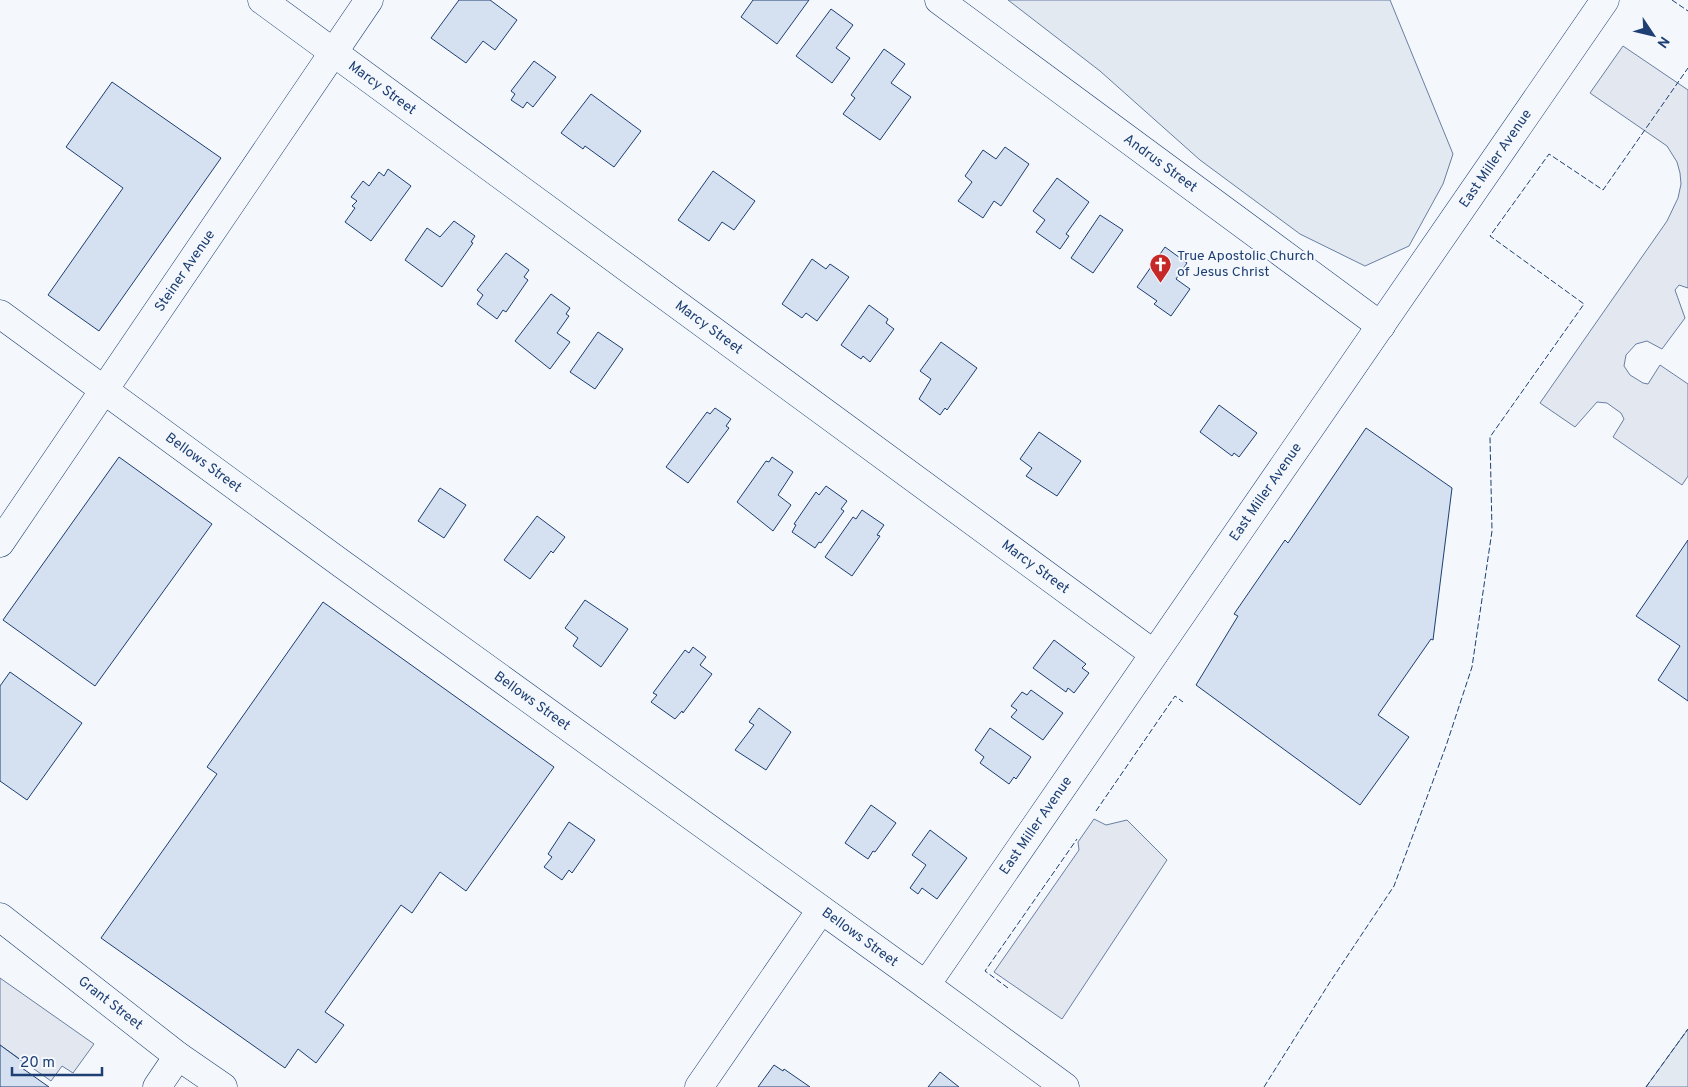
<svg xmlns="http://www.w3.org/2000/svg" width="1688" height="1087" viewBox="0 0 1688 1087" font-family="Overpass,sans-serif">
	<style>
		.green { fill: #e3e9f0; stroke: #687fa3 }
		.parking { fill: #e3e8f0; stroke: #687fa3 }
		.building { fill: #d5e0f0; stroke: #1d3f73 }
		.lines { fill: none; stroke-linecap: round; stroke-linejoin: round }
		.street-casing { stroke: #1d3f73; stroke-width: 29 }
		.secondary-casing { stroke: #1d3f73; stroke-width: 29 }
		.street { stroke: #f4f7fb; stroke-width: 28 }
		.secondary { stroke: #f4f7fb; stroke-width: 28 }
		.fence { stroke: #1d3f73; stroke-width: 1; stroke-dasharray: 6 2.5; stroke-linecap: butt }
		.labels { text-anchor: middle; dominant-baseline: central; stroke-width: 4; stroke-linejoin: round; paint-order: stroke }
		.street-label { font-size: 14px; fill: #1d3f73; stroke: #f4f7fb }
		.poi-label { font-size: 14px; fill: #1d3f73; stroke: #f4f7fb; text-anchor: start }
	</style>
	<rect width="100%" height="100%" fill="#f4f7fb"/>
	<g class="green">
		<path d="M 1008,0 L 1390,0 L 1453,154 L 1443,184 L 1409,246 L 1365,266 L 1300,234 L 1200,160 L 1100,71 Z"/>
		<path d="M 1688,1029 L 1688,1087 L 1646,1087 Z"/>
	</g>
	<g class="parking">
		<path d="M 1623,46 L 1688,90 L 1688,288 L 1679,285 L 1675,290 L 1685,318 L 1662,349 L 1647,341 L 1636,344 L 1626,355 L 1624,366 L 1630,375 L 1643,383 L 1648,384 L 1660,365 L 1688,384 L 1688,476 L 1682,485 L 1613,437 L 1624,419 L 1621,413 L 1607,403 L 1597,402 L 1575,427 L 1540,403 L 1667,221 L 1678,198 L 1681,184 L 1680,173 L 1677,162 L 1667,146 L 1590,93 Z"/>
		<path d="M 1094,819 L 1106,825 L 1127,820 L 1167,860 L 1062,1019 L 994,972 L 1079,850 L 1078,842 Z"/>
		<path d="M 0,978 L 94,1044 L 73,1073 L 62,1066 L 51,1081 L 0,1045 Z"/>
	</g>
	<g class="building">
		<path d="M 459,0 L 490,0 L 517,20 L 495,50 L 483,41 L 466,63 L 431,38 Z"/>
		<path d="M 753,0 L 809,0 L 777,44 L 741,17 Z"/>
		<path d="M 831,9 L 853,25 L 836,48 L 850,58 L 832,83 L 796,56 Z"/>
		<path d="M 884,49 L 905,64 L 891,83 L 911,97 L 880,140 L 843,114 L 855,98 L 851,95 Z"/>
		<path d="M 534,61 L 556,77 L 533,107 L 527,102 L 523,108 L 511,100 L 515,94 L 511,91 Z"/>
		<path d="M 112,82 L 221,158 L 99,331 L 48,295 L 123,188 L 66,147 Z"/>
		<path d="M 591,94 L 641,131 L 614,167 L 585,146 L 583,149 L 561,133 Z"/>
		<path d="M 1005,147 L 1029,164 L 1001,206 L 994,201 L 983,218 L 958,201 L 972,182 L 965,176 L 983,150 L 996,159 Z"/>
		<path d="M 388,169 L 411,186 L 371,241 L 345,222 L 355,208 L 352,206 L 357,201 L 351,197 L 363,181 L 369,186 L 379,172 L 384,176 Z"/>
		<path d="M 713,171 L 755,201 L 734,230 L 722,222 L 709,241 L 678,220 Z"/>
		<path d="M 1057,178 L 1089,202 L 1066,234 L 1069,236 L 1060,249 L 1036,232 L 1045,220 L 1033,211 Z"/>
		<path d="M 1100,215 L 1123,230 L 1093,273 L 1071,258 Z"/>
		<path d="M 454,221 L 475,236 L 471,242 L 473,243 L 442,287 L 405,260 L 427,228 L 440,237 Z"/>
		<path d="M 1165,247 L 1187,263 L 1176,279 L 1190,289 L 1171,316 L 1154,304 L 1157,301 L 1137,287 Z"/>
		<path d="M 506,253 L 529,270 L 524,277 L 528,280 L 506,312 L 503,310 L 497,319 L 477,304 L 483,295 L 477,290 Z"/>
		<path d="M 812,259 L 826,269 L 830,264 L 849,277 L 817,321 L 806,313 L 802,318 L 782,304 Z"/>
		<path d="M 551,294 L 570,308 L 566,314 L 569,316 L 557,333 L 570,342 L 550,369 L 515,341 Z"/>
		<path d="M 869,305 L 888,319 L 886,323 L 894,329 L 870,362 L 863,356 L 861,359 L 841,345 Z"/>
		<path d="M 598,332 L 623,349 L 595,389 L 570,372 Z"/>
		<path d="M 941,342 L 977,368 L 947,410 L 945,408 L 940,415 L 919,399 L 931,379 L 920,371 Z"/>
		<path d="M 1219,405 L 1257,433 L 1239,457 L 1234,453 L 1232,456 L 1200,432 Z"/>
		<path d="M 715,408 L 731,419 L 726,426 L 729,428 L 688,483 L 666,467 L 707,412 L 710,414 Z"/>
		<path d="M 1366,428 L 1452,488 L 1433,640 L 1431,639 L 1378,715 L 1409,737 L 1360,805 L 1196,685 L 1238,616 L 1234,614 L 1285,540 L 1288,543 Z"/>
		<path d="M 1039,432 L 1081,461 L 1057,496 L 1026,476 L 1032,468 L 1020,459 Z"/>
		<path d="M 119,457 L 212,524 L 95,686 L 3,620 Z"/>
		<path d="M 772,457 L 793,472 L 778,495 L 791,505 L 773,531 L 737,502 L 766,461 L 769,462 Z"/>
		<path d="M 826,486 L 847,501 L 841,509 L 844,511 L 821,543 L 819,542 L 815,548 L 792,532 L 796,525 L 794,524 L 816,492 L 819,495 Z"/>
		<path d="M 440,488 L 466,505 L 444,538 L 418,521 Z"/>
		<path d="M 862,510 L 884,525 L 877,535 L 880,536 L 852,576 L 825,557 L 853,517 L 856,519 Z"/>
		<path d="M 537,516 L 565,537 L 553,553 L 551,551 L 530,579 L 504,560 Z"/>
		<path d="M 1688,540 L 1688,701 L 1658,680 L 1680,646 L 1636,616 Z"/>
		<path d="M 585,600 L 628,629 L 601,667 L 573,646 L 578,638 L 565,628 Z"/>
		<path d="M 323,602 L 554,767 L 466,891 L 440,872 L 412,913 L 401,905 L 325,1012 L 344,1025 L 316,1063 L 298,1049 L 285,1068 L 101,938 L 217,774 L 207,767 Z"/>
		<path d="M 1054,640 L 1086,664 L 1082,668 L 1089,673 L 1074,693 L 1068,688 L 1066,692 L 1033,668 Z"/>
		<path d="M 693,647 L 706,657 L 700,665 L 712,674 L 683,713 L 682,711 L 675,719 L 651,702 L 657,695 L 653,693 L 685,650 L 689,653 Z"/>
		<path d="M 10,672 L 82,723 L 27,800 L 0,781 L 0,686 Z"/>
		<path d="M 1031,690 L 1063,713 L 1043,740 L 1011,717 L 1017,710 L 1011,706 L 1022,692 L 1027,695 Z"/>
		<path d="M 759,708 L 791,732 L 766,770 L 735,750 L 754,725 L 749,722 Z"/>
		<path d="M 990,728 L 1031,757 L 1016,779 L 1014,777 L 1009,784 L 980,763 L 984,757 L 975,750 Z"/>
		<path d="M 871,805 L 896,823 L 875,852 L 873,851 L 868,859 L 845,843 Z"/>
		<path d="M 569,822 L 595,840 L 572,873 L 569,870 L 562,880 L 544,867 L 552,857 L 548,854 Z"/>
		<path d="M 930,830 L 967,858 L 937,899 L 922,888 L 918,894 L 910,888 L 926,865 L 912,855 Z"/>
		<path d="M 0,1045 L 26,1064 L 22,1068 L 49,1087 L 0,1087 Z"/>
		<path d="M 774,1065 L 783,1071 L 784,1069 L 810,1087 L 758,1087 Z"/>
		<path d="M 940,1072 L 959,1087 L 928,1087 Z"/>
	</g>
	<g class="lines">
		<defs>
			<g id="street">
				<path id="s1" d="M 262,0 L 1154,654"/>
				<path id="s2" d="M 939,0 L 1381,326"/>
				<path id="s3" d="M 0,314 L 342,564 L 926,985"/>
				<path id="s4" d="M 0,543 L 369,0"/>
				<path d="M 699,1087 L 821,910"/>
			</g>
			<g id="secondary">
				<path id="s5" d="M 0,917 L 178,1056 L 223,1087"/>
				<path d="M 157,1087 L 178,1056"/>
				<path id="s6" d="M 1065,1087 L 926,985 L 1605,0"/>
			</g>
		</defs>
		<use href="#street" class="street-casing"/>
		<use href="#secondary" class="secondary-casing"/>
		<use href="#street" class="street"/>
		<use href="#secondary" class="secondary"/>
		<g class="fence">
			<path d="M 1672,0 L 1688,11"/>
			<path d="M 1096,811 L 1175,696 L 1183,702"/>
			<path d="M 1008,988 L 985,971 L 1077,839"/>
			<path d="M 1264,1087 L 1330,982 L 1394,886 L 1446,746 L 1472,667 L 1492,531 L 1490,437 L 1584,304 L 1490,236 L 1549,154 L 1603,190 L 1688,68"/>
			<path d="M 1646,1087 L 1688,1029"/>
		</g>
	</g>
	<defs>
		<symbol id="church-pin" viewBox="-11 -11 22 30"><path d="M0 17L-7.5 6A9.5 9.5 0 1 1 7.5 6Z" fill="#c62828" stroke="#f4f7fb"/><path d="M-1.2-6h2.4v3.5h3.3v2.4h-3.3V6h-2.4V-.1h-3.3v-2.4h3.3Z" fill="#fff"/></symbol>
	</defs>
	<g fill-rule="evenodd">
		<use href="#church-pin" x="1148" y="252" width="25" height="34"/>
	</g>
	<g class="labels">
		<g class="street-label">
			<text stroke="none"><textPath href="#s1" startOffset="149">Marcy Street</textPath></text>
			<text stroke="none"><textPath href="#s6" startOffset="1176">East Miller Avenue</textPath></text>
			<text stroke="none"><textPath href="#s2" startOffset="275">Andrus Street</textPath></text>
			<text stroke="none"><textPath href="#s4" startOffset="329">Steiner Avenue</textPath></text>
			<text stroke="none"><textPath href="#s1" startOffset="554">Marcy Street</textPath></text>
			<text stroke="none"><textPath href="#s3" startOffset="252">Bellows Street</textPath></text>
			<text stroke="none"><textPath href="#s6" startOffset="771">East Miller Avenue</textPath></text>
			<text stroke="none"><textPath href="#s1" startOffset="959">Marcy Street</textPath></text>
			<text stroke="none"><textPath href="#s3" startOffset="658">Bellows Street</textPath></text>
			<text stroke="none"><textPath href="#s6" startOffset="366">East Miller Avenue</textPath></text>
			<text stroke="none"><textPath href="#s3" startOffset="1062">Bellows Street</textPath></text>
			<text stroke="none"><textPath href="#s5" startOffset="140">Grant Street</textPath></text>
		</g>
		<g class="poi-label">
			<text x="1177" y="256">True Apostolic Church<tspan x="1177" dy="16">of Jesus Christ</tspan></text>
		</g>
	</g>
	<g transform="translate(1653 35) rotate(125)" stroke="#f4f7fb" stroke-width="4" paint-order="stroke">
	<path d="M0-4L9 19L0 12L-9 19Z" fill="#1d3f73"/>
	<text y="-8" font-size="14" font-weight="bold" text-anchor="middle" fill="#1d3f73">N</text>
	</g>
	<path d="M12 1067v8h90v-8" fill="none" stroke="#1d3f73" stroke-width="2.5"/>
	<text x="20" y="1067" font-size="15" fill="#1d3f73" stroke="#f4f7fb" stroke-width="4" paint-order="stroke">20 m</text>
</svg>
